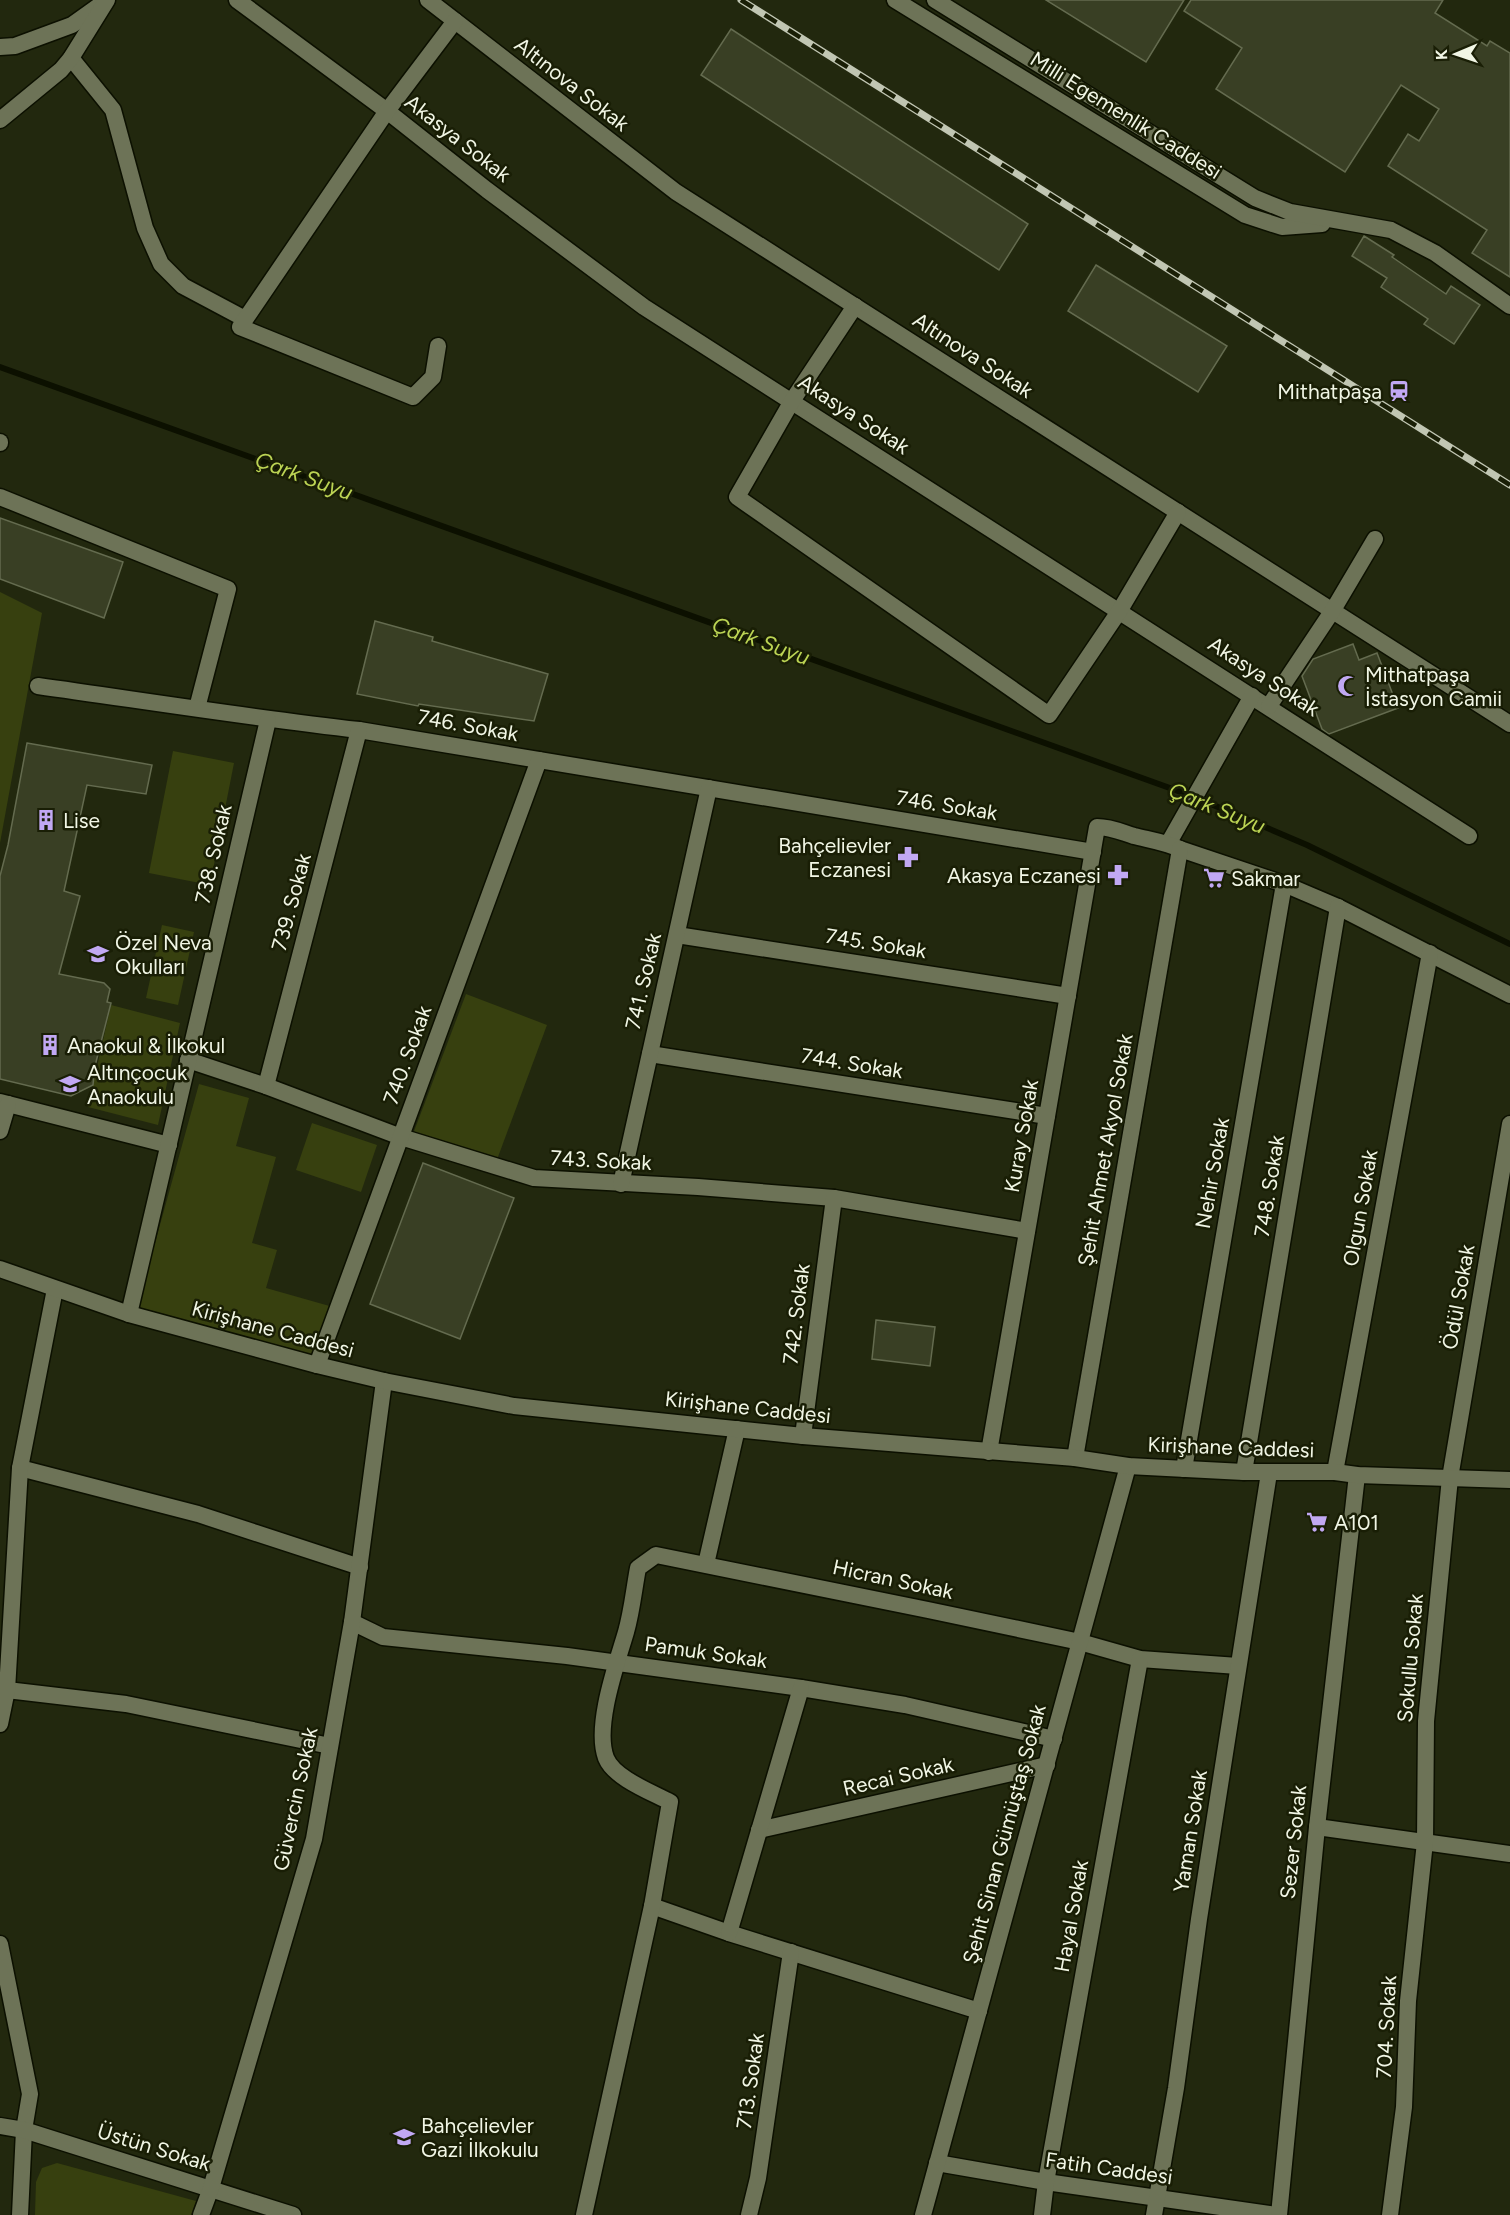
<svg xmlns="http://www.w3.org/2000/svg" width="1510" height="2215" viewBox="0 0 1510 2215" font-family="Figtree,sans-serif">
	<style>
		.green { fill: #37400f }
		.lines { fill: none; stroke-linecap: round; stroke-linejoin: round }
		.stream { stroke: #0c1000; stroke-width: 6 }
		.building { fill: #393f24; stroke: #646b4f; stroke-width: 1.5 }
		.minor-casing { stroke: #0c1000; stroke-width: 19 }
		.tertiary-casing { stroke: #0c1000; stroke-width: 19 }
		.secondary-casing { stroke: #0c1000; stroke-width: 19 }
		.minor { stroke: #6d7357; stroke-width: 16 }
		.tertiary { stroke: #6d7357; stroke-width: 16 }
		.secondary { stroke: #6d7357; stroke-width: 16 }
		.rail-casing { stroke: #c1c6b3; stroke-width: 7 }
		.rail { stroke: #191e05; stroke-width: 4.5; stroke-dasharray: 14; stroke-linecap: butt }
		.labels { text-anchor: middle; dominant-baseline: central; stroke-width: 5; stroke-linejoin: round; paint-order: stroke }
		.street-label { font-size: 21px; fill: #f1f6e5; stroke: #191e05 }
		.poi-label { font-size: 21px; fill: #f1f6e5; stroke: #191e05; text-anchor: start }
		.water-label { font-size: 22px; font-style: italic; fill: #bcd454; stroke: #191e05 }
	</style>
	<rect width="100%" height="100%" fill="#22280e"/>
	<g class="green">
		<path d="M 0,592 L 42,613 L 0,843 Z"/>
		<path d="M 173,751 L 234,763 L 210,885 L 149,873 Z"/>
		<path d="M 162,925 L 194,932 L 178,1005 L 146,998 Z"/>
		<path d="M 466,994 L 547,1025 L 495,1165 L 413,1134 Z"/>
		<path d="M 111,1005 L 180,1023 L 158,1125 L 88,1107 Z"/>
		<path d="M 199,1084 L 249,1098 L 236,1146 L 276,1157 L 252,1243 L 277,1250 L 266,1288 L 333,1307 L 319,1359 L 137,1308 Z"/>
		<path d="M 312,1123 L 377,1145 L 361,1192 L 296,1170 Z"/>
		<path d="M 57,2163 L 196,2201 L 191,2215 L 35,2215 L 36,2182 L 42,2168 Z"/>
	</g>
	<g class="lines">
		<path class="stream" d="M 0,367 L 1192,796 L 1307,845 L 1510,944"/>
	</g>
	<g class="building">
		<path d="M 1046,0 L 1184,0 L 1146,62 Z"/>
		<path d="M 1191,0 L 1443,0 L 1435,13 L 1487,46 L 1490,41 L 1510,53 L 1510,277 L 1472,253 L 1487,230 L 1388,166 L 1408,134 L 1419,141 L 1439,109 L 1401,85 L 1345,172 L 1216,89 L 1242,48 L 1184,11 Z"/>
		<path d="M 731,29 L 1028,224 L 999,270 L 701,75 Z"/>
		<path d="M 1364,236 L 1394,255 L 1392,257 L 1446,294 L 1451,286 L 1480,305 L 1454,344 L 1424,324 L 1428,319 L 1381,287 L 1387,278 L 1352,256 Z"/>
		<path d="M 1096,265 L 1227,346 L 1198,392 L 1068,311 Z"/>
		<path d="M 0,518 L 123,562 L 104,618 L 0,579 Z"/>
		<path d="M 375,621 L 433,637 L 432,641 L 548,674 L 534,721 L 419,704 L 418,706 L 357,694 Z"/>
		<path d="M 1353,644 L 1359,660 L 1377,653 L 1398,708 L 1329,734 L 1322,729 L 1302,676 L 1313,659 Z"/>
		<path d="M 27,743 L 152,765 L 146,794 L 87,785 L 64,891 L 80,896 L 59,974 L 104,983 L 110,989 L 107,1002 L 111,1003 L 95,1066 L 93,1085 L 71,1096 L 0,1079 L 0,876 L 8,845 Z"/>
		<path d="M 423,1163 L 514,1198 L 460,1339 L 370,1304 Z"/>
		<path d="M 876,1320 L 935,1327 L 930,1366 L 872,1359 Z"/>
	</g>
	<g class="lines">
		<defs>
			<g id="minor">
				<path d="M 237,0 L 387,111 L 487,190 L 644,307 L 1469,836"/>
				<path d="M 428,0 L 676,192 L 1510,724"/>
				<path d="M 0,47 L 15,46 L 72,25 L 100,5"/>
				<path d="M 71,58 L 113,110 L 145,228 L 161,264 L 183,286 L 245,319"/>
				<path d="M 0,120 L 61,70 L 71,58 L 107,0"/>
				<path d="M 855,306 L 792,401 L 737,497 L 1049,715 L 1120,610 L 1178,512"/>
				<path d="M 438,346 L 433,377 L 413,397 L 240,327 L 387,111 L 455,21"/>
				<path d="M 0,442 L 0,443"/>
				<path d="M 0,497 L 228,589 L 197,708"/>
				<path d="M 38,686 C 145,701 252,718 359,730 L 1093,852"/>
				<path d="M 1269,706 L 1333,610 L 1375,539"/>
				<path d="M 1168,844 L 1252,696"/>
				<path d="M 677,935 L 1068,996"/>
				<path d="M 650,1054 L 1047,1116"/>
				<path d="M 188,1060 L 266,1086 L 401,1137 L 534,1178 L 698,1187 L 834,1198 L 1027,1231"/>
				<path d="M 266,1086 L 359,730"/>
				<path d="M 0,1102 L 169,1145"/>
				<path d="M 0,1131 L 8,1104"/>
				<path d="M 621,1184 L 709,788"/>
				<path d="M 129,1314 L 268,720"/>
				<path d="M 317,1365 L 539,760"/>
				<path d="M 803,1436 L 834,1198"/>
				<path d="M 989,1452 L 1097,827 C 1111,827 1121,832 1134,836 C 1150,840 1165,842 1180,849 L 1284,884 L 1338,907 L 1510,995"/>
				<path d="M 1075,1458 L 1180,849"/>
				<path d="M 20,1468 L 198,1514 L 360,1567"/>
				<path d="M 1184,1469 L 1284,884"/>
				<path d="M 1244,1472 L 1338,907"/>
				<path d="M 1335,1472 L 1430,953"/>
				<path d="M 706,1564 L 737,1429"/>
				<path d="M 352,1622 L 383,1637 L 567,1656 L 801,1688 L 905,1705 L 1054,1739"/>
				<path d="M 7,1690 L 126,1704 L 330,1746"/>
				<path d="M 0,1724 L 7,1690 L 20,1468 L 55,1289"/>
				<path d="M 1317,1827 L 1510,1854"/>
				<path d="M 759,1830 L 1047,1765"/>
				<path d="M 652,1906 L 729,1933 L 979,2011"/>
				<path d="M 729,1933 L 801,1688"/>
				<path d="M 0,1944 L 30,2094 L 24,2130 L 20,2215"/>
				<path d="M 0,2126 L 24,2130 L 293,2215"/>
				<path d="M 937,2163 L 1046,2182 L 1276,2215"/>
				<path d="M 201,2215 L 211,2188 L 314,1839 L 352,1622 L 384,1381"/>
				<path d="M 584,2215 L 652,1906 L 670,1802 C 651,1792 614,1778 606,1758 C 594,1726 617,1663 626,1632 C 632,1611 634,1589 638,1568 L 656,1555 L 928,1610 L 1080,1642 L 1140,1659 L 1238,1666"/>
				<path d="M 749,2215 L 758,2178 L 791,1952"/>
				<path d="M 923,2215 L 1128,1466"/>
				<path d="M 1042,2215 L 1046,2182 L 1140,1659"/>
				<path d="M 1154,2215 L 1176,2088 L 1199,1919 L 1269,1473"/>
				<path d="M 1279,2215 L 1317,1827 L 1357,1475"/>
				<path d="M 1390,2215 L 1404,2107 L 1408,2001 L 1425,1842 L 1426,1721 L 1450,1478 L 1510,1124"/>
			</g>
			<path id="tertiary" d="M 0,1269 L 129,1314 L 317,1365 L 384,1381 L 514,1406 L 803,1436 L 1075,1458 L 1128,1466 L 1244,1472 L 1335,1472 L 1357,1475 L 1510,1480"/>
			<g id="secondary">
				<path d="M 895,0 L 1245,215 L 1282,227 L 1322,224"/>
				<path d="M 935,0 L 1255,198 L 1290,212 L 1391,230 L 1435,253 L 1510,306"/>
			</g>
		</defs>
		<use href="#minor" class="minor-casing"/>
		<use href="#tertiary" class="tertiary-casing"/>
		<use href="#secondary" class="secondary-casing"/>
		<use href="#minor" class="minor"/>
		<use href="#tertiary" class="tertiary"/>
		<use href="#secondary" class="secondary"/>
		<defs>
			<path id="rail" d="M 741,0 L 1510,485"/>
		</defs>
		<use href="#rail" class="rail-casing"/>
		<use href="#rail" class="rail"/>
	</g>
	<defs>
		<symbol id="station-bare" viewBox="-9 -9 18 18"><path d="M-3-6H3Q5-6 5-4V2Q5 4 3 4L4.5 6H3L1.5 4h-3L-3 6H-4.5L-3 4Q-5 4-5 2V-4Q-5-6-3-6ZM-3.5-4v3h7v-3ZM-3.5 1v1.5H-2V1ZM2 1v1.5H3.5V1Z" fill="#c1a8f3" stroke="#191e05" stroke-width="2.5" paint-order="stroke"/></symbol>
		<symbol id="mosque-bare" viewBox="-9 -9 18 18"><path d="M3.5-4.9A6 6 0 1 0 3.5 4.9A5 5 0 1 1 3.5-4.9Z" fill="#c1a8f3" stroke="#191e05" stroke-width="2.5" paint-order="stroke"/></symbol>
		<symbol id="building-bare" viewBox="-9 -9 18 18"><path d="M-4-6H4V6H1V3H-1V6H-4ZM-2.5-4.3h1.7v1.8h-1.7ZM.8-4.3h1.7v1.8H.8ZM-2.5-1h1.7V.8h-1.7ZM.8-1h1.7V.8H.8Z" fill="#c1a8f3" stroke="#191e05" stroke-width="2.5" paint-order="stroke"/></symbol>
		<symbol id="pharmacy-bare" viewBox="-9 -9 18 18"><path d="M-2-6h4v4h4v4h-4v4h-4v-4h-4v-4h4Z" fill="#c1a8f3" stroke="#191e05" stroke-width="2.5" paint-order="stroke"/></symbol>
		<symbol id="supermarket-bare" viewBox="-9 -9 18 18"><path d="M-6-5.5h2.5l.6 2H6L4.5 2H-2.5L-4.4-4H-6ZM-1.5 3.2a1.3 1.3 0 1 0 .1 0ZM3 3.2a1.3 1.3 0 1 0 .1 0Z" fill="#c1a8f3" stroke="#191e05" stroke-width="2.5" paint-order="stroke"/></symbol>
		<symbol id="school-bare" viewBox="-9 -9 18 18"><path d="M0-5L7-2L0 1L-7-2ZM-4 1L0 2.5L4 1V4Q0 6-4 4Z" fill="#c1a8f3" stroke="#191e05" stroke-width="2.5" paint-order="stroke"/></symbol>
	</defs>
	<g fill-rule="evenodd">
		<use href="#station-bare" x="1384" y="376" width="30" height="30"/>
		<use href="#mosque-bare" x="1333" y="671" width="30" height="30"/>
		<use href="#building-bare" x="31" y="805" width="30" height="30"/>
		<use href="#pharmacy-bare" x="893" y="842" width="30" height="30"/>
		<use href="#pharmacy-bare" x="1103" y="860" width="30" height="30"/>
		<use href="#supermarket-bare" x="1199" y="863" width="30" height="30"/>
		<use href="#school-bare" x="83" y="939" width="30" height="30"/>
		<use href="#building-bare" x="35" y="1030" width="30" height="30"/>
		<use href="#school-bare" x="55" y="1069" width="30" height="30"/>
		<use href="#supermarket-bare" x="1302" y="1507" width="30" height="30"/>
		<use href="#school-bare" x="389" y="2122" width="30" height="30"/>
	</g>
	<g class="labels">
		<g class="street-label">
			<text transform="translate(572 84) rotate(38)">Altınova Sokak</text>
			<text transform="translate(1126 115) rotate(32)">Milli Egemenlik Caddesi</text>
			<text transform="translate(458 138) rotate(38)">Akasya Sokak</text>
			<text transform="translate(973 355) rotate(33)">Altınova Sokak</text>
			<text transform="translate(854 414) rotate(33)">Akasya Sokak</text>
			<text transform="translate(1264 676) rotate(33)">Akasya Sokak</text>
			<text transform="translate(468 725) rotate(10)">746. Sokak</text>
			<text transform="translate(947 805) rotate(9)">746. Sokak</text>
			<text transform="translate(213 854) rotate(-77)">738. Sokak</text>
			<text transform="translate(291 902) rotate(-75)">739. Sokak</text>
			<text transform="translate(876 943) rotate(9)">745. Sokak</text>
			<text transform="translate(643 981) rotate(-77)">741. Sokak</text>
			<text transform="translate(407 1055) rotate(-70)">740. Sokak</text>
			<text transform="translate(852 1063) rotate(9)">744. Sokak</text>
			<text transform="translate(1021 1136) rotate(-80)">Kuray Sokak</text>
			<text transform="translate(1105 1150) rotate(-80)">Şehit Ahmet Akyol Sokak</text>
			<text transform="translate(601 1160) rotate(3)">743. Sokak</text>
			<text transform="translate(1212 1173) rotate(-80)">Nehir Sokak</text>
			<text transform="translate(1269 1186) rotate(-81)">748. Sokak</text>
			<text transform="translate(1360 1208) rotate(-80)">Olgun Sokak</text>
			<text transform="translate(1458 1297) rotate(-80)">Ödül Sokak</text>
			<text transform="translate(796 1314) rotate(-83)">742. Sokak</text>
			<text transform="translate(273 1329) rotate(15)">Kirişhane Caddesi</text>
			<text transform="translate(748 1407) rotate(6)">Kirişhane Caddesi</text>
			<text transform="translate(1231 1447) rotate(2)">Kirişhane Caddesi</text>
			<text transform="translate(893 1579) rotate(12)">Hicran Sokak</text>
			<text transform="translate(706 1652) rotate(8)">Pamuk Sokak</text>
			<text transform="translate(1410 1658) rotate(-85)">Sokullu Sokak</text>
			<text transform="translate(898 1776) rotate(-13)">Recai Sokak</text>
			<text transform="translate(295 1799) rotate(-78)">Güvercin Sokak</text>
			<text transform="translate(1190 1831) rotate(-81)">Yaman Sokak</text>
			<text transform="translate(1004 1834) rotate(-75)">Şehit Sinan Gümüştaş Sokak</text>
			<text transform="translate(1293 1842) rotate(-84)">Sezer Sokak</text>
			<text transform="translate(1071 1916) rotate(-80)">Hayal Sokak</text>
			<text transform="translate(1386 2027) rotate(-87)">704. Sokak</text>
			<text transform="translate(750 2081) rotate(-82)">713. Sokak</text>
			<text transform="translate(154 2147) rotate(17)">Üstün Sokak</text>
			<text transform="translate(1109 2168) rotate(8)">Fatih Caddesi</text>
		</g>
		<g class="poi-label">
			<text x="1382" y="391" text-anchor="end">Mithatpaşa</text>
			<text x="1365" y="674">Mithatpaşa<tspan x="1365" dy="24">İstasyon Camii</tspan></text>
			<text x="63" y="820">Lise</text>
			<text x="891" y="845" text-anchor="end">Bahçelievler<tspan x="891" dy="24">Eczanesi</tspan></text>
			<text x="1101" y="875" text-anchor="end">Akasya Eczanesi</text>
			<text x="1231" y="878">Sakmar</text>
			<text x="115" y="942">Özel Neva<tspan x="115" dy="24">Okulları</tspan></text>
			<text x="67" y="1045">Anaokul &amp; İlkokul</text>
			<text x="87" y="1072">Altınçocuk<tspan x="87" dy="24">Anaokulu</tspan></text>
			<text x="1334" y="1522">A101</text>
			<text x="421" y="2125">Bahçelievler<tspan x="421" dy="24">Gazi İlkokulu</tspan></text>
		</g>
		<g class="water-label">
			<text transform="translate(304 476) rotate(20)">Çark Suyu</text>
			<text transform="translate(761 641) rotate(20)">Çark Suyu</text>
			<text transform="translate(1217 808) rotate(22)">Çark Suyu</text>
		</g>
	</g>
	<g transform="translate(1456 54) rotate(268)" stroke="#191e05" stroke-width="4.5" paint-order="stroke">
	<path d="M0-4.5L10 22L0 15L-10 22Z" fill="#f1f6e5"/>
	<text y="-9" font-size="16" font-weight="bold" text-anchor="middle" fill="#f1f6e5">K</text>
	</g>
</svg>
